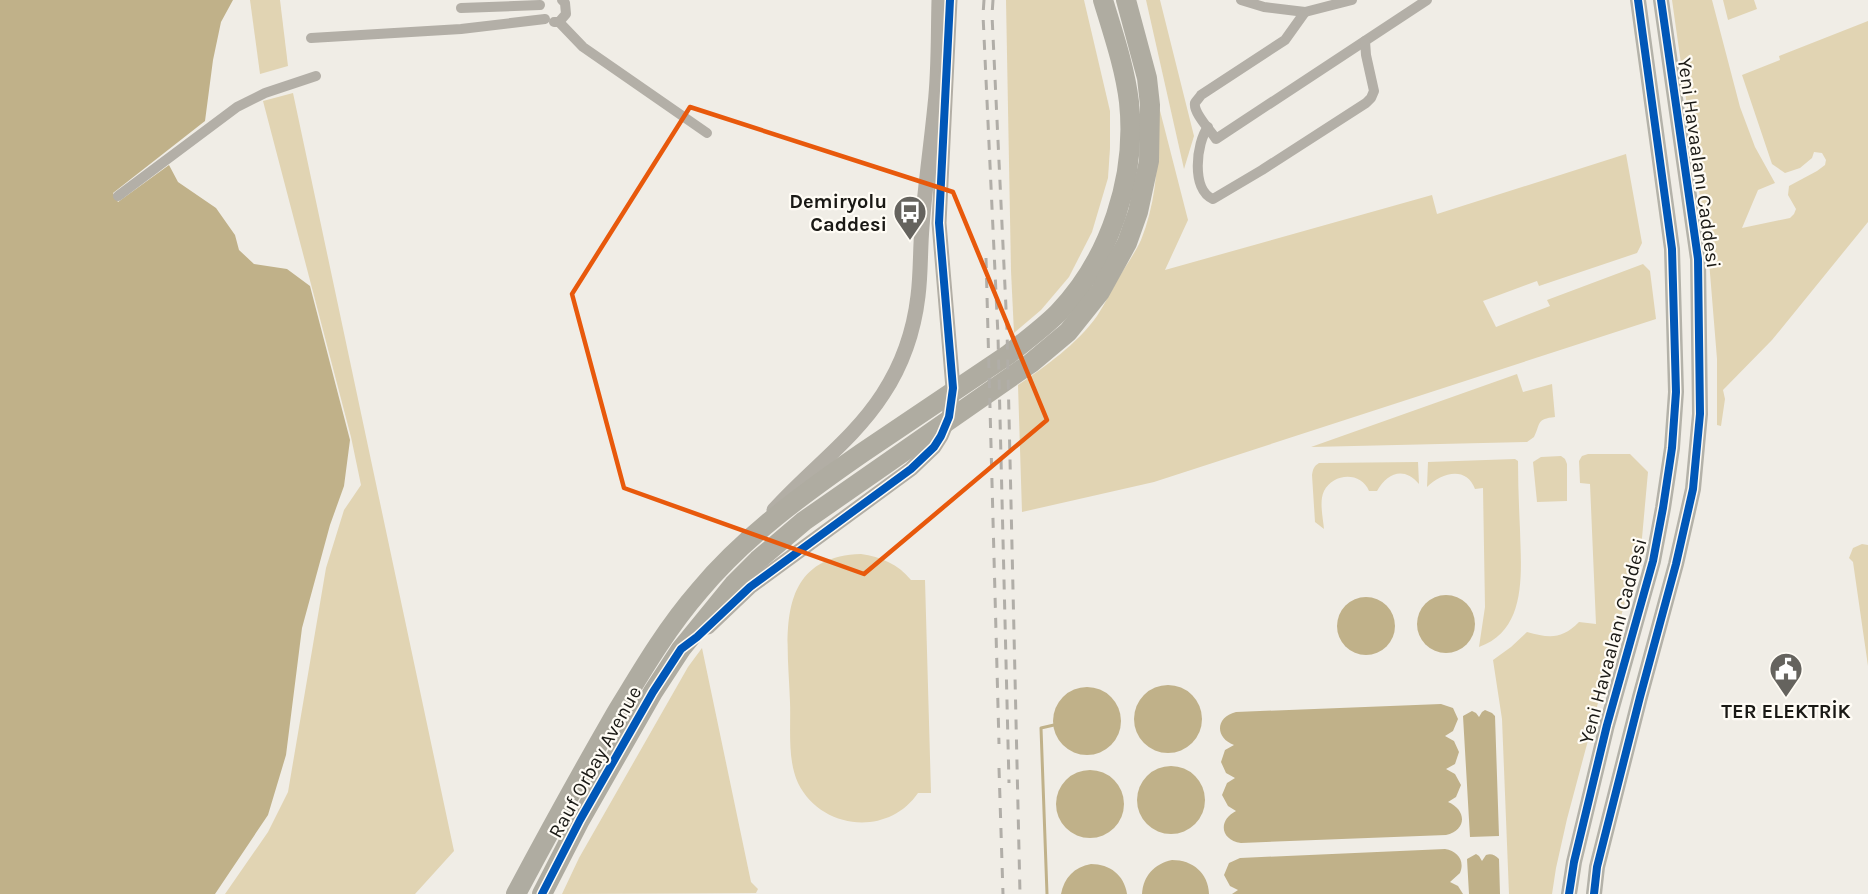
<svg xmlns="http://www.w3.org/2000/svg" width="1868" height="894" viewBox="0 0 1868 894" font-family="Karla,sans-serif">
	<style>
		.green { fill: #e1d4b3 }
		.water { fill: #c0b189 }
		.lines { fill: none; stroke-linecap: round; stroke-linejoin: round }
		.stream { stroke: #c0b189; stroke-width: 3 }
		.street { stroke: #b3afa7; stroke-width: 10 }
		.secondary { stroke: #b2aea5; stroke-width: 15 }
		.primary { stroke: #b4b2a9; stroke-width: 16 }
		.highway { stroke: #afaca1; stroke-width: 20 }
		.rail { stroke: #b1aea8; stroke-width: 3; stroke-dasharray: 10 10; stroke-linecap: butt }
		.cycleway-casing { stroke: #fffcf5; stroke-width: 11 }
		.cycleway { stroke: #0057b8; stroke-width: 8 }
		.marked { fill: none; stroke: #e8590c; stroke-width: 4.5; stroke-linejoin: round }
		.labels { text-anchor: middle; dominant-baseline: central; stroke-width: 4.5; stroke-linejoin: round; paint-order: stroke }
		.street-label { font-size: 20px; fill: #1a1915; stroke: #fffcf5 }
		.poi-label { font-size: 20px; font-weight: bold; fill: #1a1915; stroke: #fffcf5; text-anchor: end }
	</style>
	<rect width="100%" height="100%" fill="#f0ede6"/>
	<g class="green">
		<path d="M 250,0 L 280,0 L 288,66 L 260,74 Z"/>
		<path d="M 1006,0 L 1084,0 L 1110,111 L 1110,148 L 1108,178 L 1092,232 L 1069,277 L 1041,310 L 1014,333 L 1011,271 Z"/>
		<path d="M 1146,0 L 1160,0 L 1194,136 L 1184,169 Z"/>
		<path d="M 1672,0 L 1712,0 L 1740,107 L 1755,147 L 1775,183 L 1758,190 L 1742,228 L 1790,218 L 1794,214 L 1796,209 L 1788,195 L 1789,186 L 1817,171 L 1825,165 L 1826,160 L 1822,153 L 1814,152 L 1812,158 L 1800,168 L 1785,173 L 1772,164 L 1742,75 L 1780,60 L 1779,56 L 1868,21 L 1868,222 L 1772,340 L 1723,390 L 1725,399 L 1721,426 L 1717,425 L 1717,359 L 1709,261 Z"/>
		<path d="M 1723,0 L 1754,0 L 1757,9 L 1728,20 Z"/>
		<path d="M 293,93 L 454,851 L 415,894 L 225,894 L 268,832 L 288,792 L 326,568 L 344,510 L 361,485 L 351,437 L 263,101 Z"/>
		<path d="M 1157,99 L 1188,220 L 1165,270 L 1432,195 L 1437,214 L 1626,154 L 1642,243 L 1637,253 L 1539,286 L 1537,281 L 1483,301 L 1496,327 L 1550,306 L 1547,300 L 1643,264 L 1650,271 L 1656,319 L 1154,482 L 1022,512 L 1018,385 C 1046,366 1077,344 1097,316 C 1105,304 1111,291 1118,279 C 1125,267 1135,253 1141,240 C 1159,196 1159,145 1157,99 Z"/>
		<path d="M 1517,374 L 1523,392 L 1552,384 L 1555,417 C 1536,419 1541,423 1534,437 L 1527,442 L 1311,447 Z"/>
		<path d="M 1588,454 L 1630,454 L 1648,472 L 1642,538 L 1567,819 L 1556,868 L 1552,894 L 1509,894 L 1502,719 L 1493,660 L 1511,647 L 1527,632 C 1549,638 1561,640 1579,622 L 1596,624 L 1590,484 L 1580,483 L 1579,461 L 1582,456 Z"/>
		<path d="M 1561,456 L 1565,459 L 1567,464 L 1567,501 L 1537,502 L 1533,462 L 1541,457 Z"/>
		<path d="M 1515,459 L 1518,461 C 1518,484 1519,507 1520,530 C 1521,571 1528,630 1479,647 L 1485,607 L 1483,488 L 1475,489 C 1466,465 1441,473 1427,487 L 1428,462 Z"/>
		<path d="M 1418,462 L 1419,484 C 1404,466 1387,473 1377,491 L 1369,491 C 1361,471 1333,473 1324,491 C 1319,501 1323,518 1324,529 L 1315,522 L 1312,475 C 1313,469 1314,466 1319,463 Z"/>
		<path d="M 1862,544 L 1868,545 L 1868,666 L 1853,562 L 1849,558 L 1853,548 Z"/>
		<path d="M 861,554 C 881,557 898,564 911,580 L 925,580 L 931,793 L 918,793 C 888,837 821,830 798,783 C 787,759 791,727 790,702 C 788,640 772,557 861,554 Z"/>
		<path d="M 702,648 L 751,882 L 758,889 L 756,893 L 562,894 L 579,858 L 688,667 Z"/>
	</g>
	<g class="water">
		<path d="M 0,0 L 233,0 L 221,22 L 213,60 L 205,121 L 113,193 L 118,202 L 169,165 L 178,182 L 216,208 L 235,235 L 239,250 L 254,264 L 287,269 L 310,286 L 350,440 L 344,486 L 330,525 L 302,628 L 286,755 L 268,815 L 215,894 L 0,894 Z"/>
		<circle cx="1446" cy="624" r="29"/>
		<circle cx="1366" cy="626" r="29"/>
		<circle cx="1168" cy="719" r="34"/>
		<circle cx="1087" cy="721" r="34"/>
		<path d="M 1441,704 L 1453,708 L 1458,719 L 1453,731 L 1445,736 L 1454,741 L 1459,752 L 1455,764 L 1446,769 L 1455,774 L 1461,785 L 1456,797 L 1448,802 C 1467,810 1467,830 1446,835 L 1241,843 C 1220,840 1218,820 1236,811 L 1228,806 L 1222,795 L 1227,783 L 1235,778 L 1226,773 L 1221,762 L 1225,750 L 1234,745 C 1215,738 1215,717 1236,712 Z"/>
		<path d="M 1485,710 L 1492,713 L 1495,716 L 1499,836 L 1470,837 L 1463,716 L 1472,711 L 1476,713 L 1479,717 L 1482,712 Z"/>
		<circle cx="1171" cy="800" r="34"/>
		<circle cx="1090" cy="804" r="34"/>
		<path d="M 1445,849 C 1458,851 1465,861 1460,873 L 1450,882 L 1458,886 L 1463,894 L 1232,894 L 1238,890 L 1230,886 L 1224,875 L 1229,863 L 1240,858 Z"/>
		<path d="M 1476,854 L 1479,856 L 1482,861 L 1486,855 C 1491,853 1495,855 1499,859 L 1500,894 L 1469,894 L 1467,859 Z"/>
		<path d="M 1172,860 C 1193,860 1208,873 1209,894 L 1142,894 C 1143,876 1154,864 1172,860 Z"/>
		<path d="M 1091,864 C 1110,864 1124,875 1127,894 L 1061,894 C 1064,878 1074,867 1091,864 Z"/>
	</g>
	<g class="lines">
		<path class="stream" d="M 1047,894 L 1041,728 L 1054,725"/>
		<g class="street">
			<path d="M 1241,0 L 1264,7 L 1305,12 L 1352,0"/>
			<path d="M 461,8 L 540,5"/>
			<path d="M 1305,12 L 1285,40 L 1201,95 C 1200,97 1196,101 1195,103 C 1193,113 1211,131 1216,139 L 1427,0"/>
			<path d="M 554,22 L 559,22 L 566,14 L 565,3 L 562,0"/>
			<path d="M 559,22 L 583,47 L 707,133"/>
			<path d="M 311,38 L 461,29 L 545,19"/>
			<path d="M 1208,127 C 1196,143 1191,190 1213,199 L 1262,170 L 1366,103 L 1371,98 L 1374,91 L 1366,55 L 1365,41"/>
			<path d="M 118,196 L 237,107 L 265,93 L 316,76"/>
		</g>
		<g class="secondary">
			<path d="M 774,510 C 810,470 854,439 883,394 C 902,365 914,330 918,296 C 921,273 920,250 922,227 C 925,186 931,146 935,105 C 939,70 938,35 939,0"/>
			<path d="M 708,627 L 750,587 L 911,469 L 934,447 L 941,436 L 949,417 L 953,388 L 939,223 L 950,0"/>
		</g>
		<g class="primary">
			<path d="M 1569,894 L 1574,862 L 1607,725 L 1653,561 L 1663,508 L 1672,448 L 1676,392 L 1672,249 L 1638,0"/>
			<path d="M 1594,894 L 1597,867 L 1640,697 L 1676,564 L 1693,489 L 1700,414 L 1698,259 L 1661,0"/>
		</g>
		<g class="highway">
			<path d="M 516,894 C 548,834 581,774 615,715 C 641,672 666,629 699,591 C 745,536 803,494 862,453 C 911,420 960,387 1009,354 C 1025,341 1043,328 1058,313 C 1110,259 1137,177 1129,102 C 1125,68 1113,33 1103,0"/>
			<path d="M 542,894 L 580,820 L 653,692 L 681,649 L 734,584 L 758,560 L 804,521 L 1031,363 L 1068,332 L 1100,292 L 1127,243 L 1138,212 L 1149,161 L 1150,105 L 1147,78 L 1126,0"/>
		</g>
		<g class="rail">
			<path d="M 984,0 L 983,15 L 998,336 L 1009,783"/>
			<path d="M 993,0 L 992,15 L 1007,329 L 1020,894"/>
			<path d="M 986,258 L 999,744"/>
			<path d="M 999,768 L 1003,894"/>
		</g>
		<defs>
			<g id="cycleway">
				<path d="M 542,894 L 580,820 L 653,692 L 681,649 L 697,637 L 750,587 L 911,469 L 934,447 L 941,436 L 949,417 L 953,388 L 939,223 L 950,0"/>
				<path d="M 1569,894 L 1574,862 L 1607,725 L 1653,561 L 1663,508 L 1672,448 L 1676,392 L 1672,249 L 1638,0"/>
				<path d="M 1594,894 L 1597,867 L 1640,697 L 1676,564 L 1693,489 L 1700,414 L 1698,259 L 1661,0"/>
			</g>
		</defs>
		<use href="#cycleway" class="cycleway-casing"/>
		<use href="#cycleway" class="cycleway"/>
	</g>
	<path class="marked" d="M 690,107 L 953,192 L 1047,420 L 864,574 L 624,488 L 572,294 Z"/>
	<defs>
		<symbol id="bus-pin" viewBox="-11 -11 22 30"><path d="M0 17L-7.5 6A9.5 9.5 0 1 1 7.5 6Z" fill="#65635e" stroke="#fffcf5"/><path d="M-5-6H5V4H4V6H2V4H-2V6H-4V4H-5ZM-3.5-4V0h7V-4ZM-3.5 1.2v1.5H-2V1.2ZM2 1.2v1.5H3.5V1.2Z" fill="#fff"/></symbol>
		<symbol id="civic-pin" viewBox="-11 -11 22 30"><path d="M0 17L-7.5 6A9.5 9.5 0 1 1 7.5 6Z" fill="#65635e" stroke="#fffcf5"/><path d="M-.6-6.5H3V-4.5H.6V-3L4-1V1h2V6H-6V1h2V-1L-.6-3ZM-1.2 2.5V6h2.4V2.5Z" fill="#fff"/></symbol>
	</defs>
	<g fill-rule="evenodd">
		<use href="#bus-pin" x="891" y="193" width="38" height="52"/>
		<use href="#civic-pin" x="1767" y="650" width="38" height="52"/>
	</g>
	<g class="labels">
		<g class="street-label">
			<text transform="translate(1699 163) rotate(82)">Yeni Havaalanı Caddesi</text>
			<text transform="translate(1613 641) rotate(-75)">Yeni Havaalanı Caddesi</text>
			<text transform="translate(595 762) rotate(-61)">Rauf Orbay Avenue</text>
		</g>
		<g class="poi-label">
			<text x="887" y="201">Demiryolu<tspan x="887" dy="23">Caddesi</tspan></text>
			<text x="1786" y="711" text-anchor="middle">TER ELEKTRİK</text>
		</g>
	</g>
</svg>
